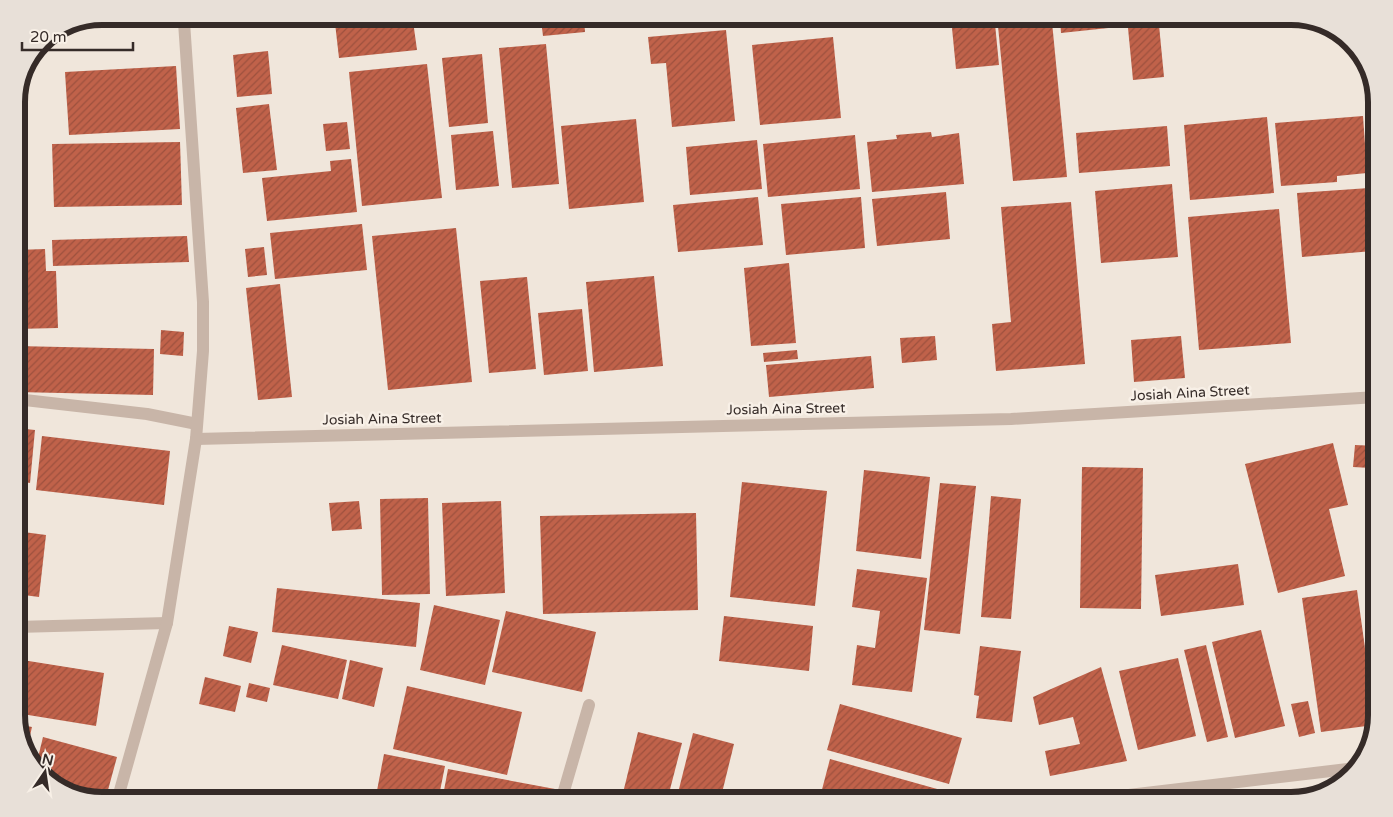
<svg xmlns="http://www.w3.org/2000/svg" width="1393" height="817" viewBox="0 0 1393 817" font-family="'Varela Round',sans-serif">
	<style>
		.building { fill: url(#building-hatch) }
		.lines { fill: none; stroke-linecap: round; stroke-linejoin: round }
		.street { stroke: #c8b5a8; stroke-width: 12 }
		.labels { text-anchor: middle; dominant-baseline: central; stroke-width: 5; stroke-linejoin: round; paint-order: stroke }
		.street-label { font-size: 14px; fill: #352b28; stroke: #f8f0e7 }
		.rim { fill: none; stroke: #352b28; stroke-width: 6 }
	</style>
	<defs>
		<pattern id="building-hatch" width="6" height="6" patternUnits="userSpaceOnUse" patternTransform="scale(1.25)"><rect width="6" height="6" fill="#c0624a"/><path d="M-1 1l2-2M0 6l6-6M5 7l2-2" fill="none" stroke="#9d513e"/></pattern>
	</defs>
	<rect width="100%" height="100%" fill="#f0e6db"/>
	<g class="building">
		<path d="M 1060,17 L 1117,17 L 1118,27 L 1061,33 Z"/>
		<path d="M 541,20 L 584,20 L 585,32 L 543,36 Z"/>
		<path d="M 358,21 L 413,21 L 417,50 L 339,58 L 335,23 Z"/>
		<path d="M 1052,22 L 1067,177 L 1013,181 L 998,26 Z"/>
		<path d="M 995,24 L 999,65 L 956,69 L 952,28 Z"/>
		<path d="M 1159,25 L 1164,77 L 1133,80 L 1128,28 Z"/>
		<path d="M 726,30 L 735,121 L 672,127 L 666,63 L 651,64 L 648,37 Z"/>
		<path d="M 833,37 L 841,118 L 760,125 L 752,45 Z"/>
		<path d="M 546,44 L 559,184 L 512,188 L 499,48 Z"/>
		<path d="M 268,51 L 272,94 L 237,97 L 233,55 Z"/>
		<path d="M 482,54 L 488,123 L 449,127 L 442,58 Z"/>
		<path d="M 427,64 L 442,198 L 362,206 L 349,72 Z"/>
		<path d="M 176,66 L 180,129 L 69,135 L 65,72 Z"/>
		<path d="M 1369,73 L 1377,96 L 1377,106 L 1372,106 Z"/>
		<path d="M 269,104 L 277,170 L 243,173 L 236,108 Z"/>
		<path d="M 1363,116 L 1367,173 L 1337,176 L 1337,182 L 1281,186 L 1275,123 Z"/>
		<path d="M 1267,117 L 1274,193 L 1190,200 L 1184,125 Z"/>
		<path d="M 636,119 L 644,202 L 569,209 L 561,126 Z"/>
		<path d="M 347,122 L 350,149 L 326,151 L 323,124 Z"/>
		<path d="M 1167,126 L 1170,166 L 1079,173 L 1076,133 Z"/>
		<path d="M 493,131 L 499,186 L 456,190 L 451,135 Z"/>
		<path d="M 931,132 L 932,137 L 959,133 L 964,184 L 872,192 L 867,142 L 897,139 L 896,135 Z"/>
		<path d="M 855,135 L 860,189 L 768,197 L 763,144 Z"/>
		<path d="M 757,140 L 762,189 L 690,195 L 686,147 Z"/>
		<path d="M 180,142 L 182,205 L 54,207 L 52,144 Z"/>
		<path d="M 351,159 L 357,212 L 267,221 L 262,178 L 331,171 L 330,161 Z"/>
		<path d="M 1172,184 L 1178,257 L 1101,263 L 1095,191 Z"/>
		<path d="M 1369,188 L 1373,251 L 1302,257 L 1297,193 Z"/>
		<path d="M 946,192 L 950,239 L 877,246 L 872,199 Z"/>
		<path d="M 758,197 L 763,245 L 678,252 L 673,205 Z"/>
		<path d="M 861,197 L 865,248 L 786,255 L 781,204 Z"/>
		<path d="M 1071,202 L 1085,364 L 996,371 L 992,324 L 1011,322 L 1001,207 Z"/>
		<path d="M 1279,209 L 1291,343 L 1199,350 L 1188,217 Z"/>
		<path d="M 362,224 L 367,270 L 275,279 L 270,233 Z"/>
		<path d="M 456,228 L 472,382 L 388,390 L 372,236 Z"/>
		<path d="M 187,236 L 189,262 L 53,266 L 52,240 Z"/>
		<path d="M 264,247 L 267,275 L 248,277 L 245,249 Z"/>
		<path d="M 45,249 L 46,271 L 56,271 L 58,328 L 16,329 L 16,250 Z"/>
		<path d="M 789,263 L 796,343 L 751,346 L 744,268 Z"/>
		<path d="M 654,276 L 663,366 L 594,372 L 586,282 Z"/>
		<path d="M 527,277 L 536,369 L 489,373 L 480,281 Z"/>
		<path d="M 280,284 L 292,397 L 258,400 L 246,288 Z"/>
		<path d="M 582,309 L 588,371 L 544,375 L 538,313 Z"/>
		<path d="M 161,330 L 184,332 L 183,356 L 160,354 Z"/>
		<path d="M 935,336 L 937,360 L 902,363 L 900,338 Z"/>
		<path d="M 1181,336 L 1185,378 L 1134,382 L 1131,340 Z"/>
		<path d="M 1377,339 L 1377,359 L 1366,359 L 1365,340 Z"/>
		<path d="M 16,346 L 154,349 L 153,395 L 16,392 Z"/>
		<path d="M 797,350 L 798,359 L 764,362 L 763,353 Z"/>
		<path d="M 871,356 L 874,388 L 769,397 L 766,365 Z"/>
		<path d="M 16,428 L 35,430 L 30,483 L 16,481 Z"/>
		<path d="M 42,436 L 170,451 L 164,505 L 36,490 Z"/>
		<path d="M 1333,443 L 1348,505 L 1329,509 L 1345,576 L 1278,593 L 1245,464 Z"/>
		<path d="M 1355,445 L 1377,446 L 1377,552 L 1367,552 L 1371,468 L 1353,467 Z"/>
		<path d="M 1082,467 L 1143,468 L 1141,609 L 1080,608 Z"/>
		<path d="M 864,470 L 930,477 L 921,559 L 856,551 Z"/>
		<path d="M 742,482 L 827,491 L 815,606 L 730,597 Z"/>
		<path d="M 940,483 L 976,486 L 960,634 L 924,630 Z"/>
		<path d="M 991,496 L 1021,499 L 1011,619 L 981,617 Z"/>
		<path d="M 428,498 L 430,594 L 382,595 L 380,499 Z"/>
		<path d="M 359,501 L 362,529 L 332,531 L 329,503 Z"/>
		<path d="M 501,501 L 505,593 L 446,596 L 442,503 Z"/>
		<path d="M 696,513 L 698,610 L 543,614 L 540,516 Z"/>
		<path d="M 16,531 L 46,535 L 39,597 L 16,594 Z"/>
		<path d="M 1238,564 L 1244,605 L 1161,616 L 1155,575 Z"/>
		<path d="M 857,569 L 927,578 L 912,692 L 852,685 L 857,645 L 875,648 L 880,611 L 852,607 Z"/>
		<path d="M 277,588 L 420,603 L 416,647 L 272,632 Z"/>
		<path d="M 1357,590 L 1375,721 L 1374,725 L 1321,732 L 1302,598 Z"/>
		<path d="M 434,605 L 500,620 L 485,685 L 420,670 Z"/>
		<path d="M 506,611 L 596,632 L 582,692 L 492,672 Z"/>
		<path d="M 724,616 L 813,626 L 809,671 L 719,661 Z"/>
		<path d="M 229,626 L 258,632 L 251,663 L 223,656 Z"/>
		<path d="M 1261,630 L 1285,726 L 1235,738 L 1212,642 Z"/>
		<path d="M 282,645 L 347,660 L 338,699 L 273,685 Z"/>
		<path d="M 1206,645 L 1228,737 L 1207,742 L 1184,650 Z"/>
		<path d="M 980,646 L 1021,651 L 1012,722 L 976,718 L 979,696 L 974,695 Z"/>
		<path d="M 1178,658 L 1196,736 L 1138,750 L 1119,671 Z"/>
		<path d="M 16,659 L 104,673 L 96,726 L 16,713 Z"/>
		<path d="M 350,660 L 383,668 L 374,707 L 342,699 Z"/>
		<path d="M 1101,667 L 1127,761 L 1050,776 L 1045,751 L 1080,744 L 1073,717 L 1039,725 L 1033,697 Z"/>
		<path d="M 205,677 L 241,686 L 235,712 L 199,704 Z"/>
		<path d="M 249,683 L 270,688 L 267,702 L 246,697 Z"/>
		<path d="M 407,686 L 522,712 L 507,775 L 393,749 Z"/>
		<path d="M 1308,701 L 1315,733 L 1299,737 L 1291,704 Z"/>
		<path d="M 840,704 L 962,738 L 949,784 L 827,750 Z"/>
		<path d="M 17,724 L 32,727 L 26,753 L 19,728 Z"/>
		<path d="M 638,732 L 682,743 L 667,801 L 621,801 Z"/>
		<path d="M 693,733 L 734,744 L 720,801 L 676,801 Z"/>
		<path d="M 43,737 L 117,757 L 105,801 L 59,789 L 36,766 Z"/>
		<path d="M 384,754 L 445,766 L 438,801 L 375,801 Z"/>
		<path d="M 830,759 L 955,794 L 953,801 L 819,801 Z"/>
		<path d="M 448,769 L 555,789 L 553,801 L 442,801 Z"/>
	</g>
	<g class="lines">
		<g class="street">
			<path d="M 16,399 L 147,414 L 197,424"/>
			<path d="M 196,439 L 1011,419 L 1377,397"/>
			<path d="M 16,627 L 167,623"/>
			<path d="M 117,801 L 167,623 L 196,439 L 203,351 L 203,302 L 184,22"/>
			<path d="M 561,801 L 589,705"/>
			<path d="M 1078,801 L 1356,768"/>
		</g>
	</g>
	<g class="labels">
		<g class="street-label">
			<text transform="translate(1190 393) rotate(-3)">Josiah Aina Street</text>
			<text transform="translate(786 409) rotate(-1)">Josiah Aina Street</text>
			<text transform="translate(382 419) rotate(-1)">Josiah Aina Street</text>
		</g>
	</g>
	<path d="M0 0H1393V817H0ZM102 25H1291A77 77 0 0 1 1368 102V715A77 77 0 0 1 1291 792H102A77 77 0 0 1 25 715V102A77 77 0 0 1 102 25Z" fill="#e8e0d8" fill-rule="evenodd"/>
	<path class="rim" d="M102 25H1291A77 77 0 0 1 1368 102V715A77 77 0 0 1 1291 792H102A77 77 0 0 1 25 715V102A77 77 0 0 1 102 25Z"/>
	<g transform="translate(45 772) rotate(13)" stroke="#f8f0e7" stroke-width="4" paint-order="stroke">
	<path d="M0-4L9 19L0 12L-9 19Z" fill="#352b28"/>
	<text y="-8" font-size="14" font-weight="bold" text-anchor="middle" fill="#352b28">N</text>
	</g>
	<path d="M22 42v8h111v-8" fill="none" stroke="#352b28" stroke-width="2.5"/>
	<text x="30" y="42" font-size="15" fill="#352b28" stroke="#f8f0e7" stroke-width="4" paint-order="stroke">20 m</text>
</svg>
